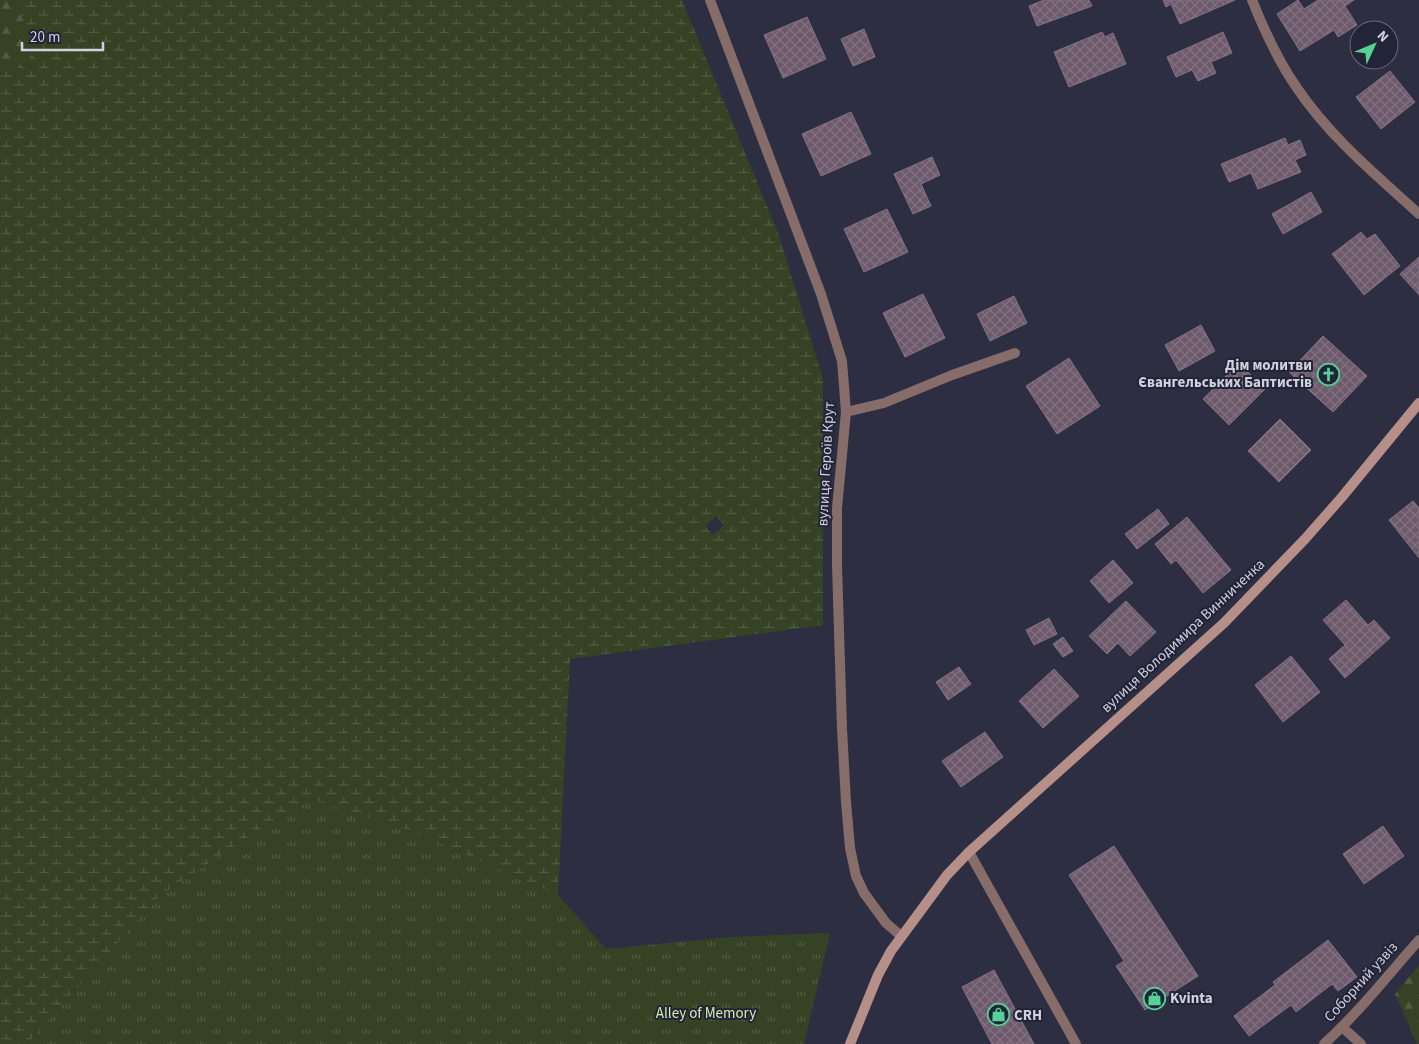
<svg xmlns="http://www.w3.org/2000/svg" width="1419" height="1044" viewBox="0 0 1419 1044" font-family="'Source Sans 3',sans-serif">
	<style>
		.grass { fill: url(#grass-tufts) }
		.forest { fill: url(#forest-firs) }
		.wetland { fill: url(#wetland-marsh); fill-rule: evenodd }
		.building { fill: url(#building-cross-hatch); stroke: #857183 }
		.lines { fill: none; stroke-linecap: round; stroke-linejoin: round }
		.service { stroke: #866d69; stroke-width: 10 }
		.minor { stroke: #866d69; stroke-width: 10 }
		.secondary { stroke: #b68f89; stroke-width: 10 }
		.labels { text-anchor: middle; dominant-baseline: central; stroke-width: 4; stroke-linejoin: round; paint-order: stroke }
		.poi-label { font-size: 15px; font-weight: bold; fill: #d0d1de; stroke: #232438; text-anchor: start }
		.street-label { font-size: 15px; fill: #d0d1de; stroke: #232438 }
		.park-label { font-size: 15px; fill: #cff1a9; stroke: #232438 }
	</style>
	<defs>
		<pattern id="grass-tufts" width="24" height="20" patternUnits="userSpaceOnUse" patternTransform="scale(1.25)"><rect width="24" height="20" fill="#354324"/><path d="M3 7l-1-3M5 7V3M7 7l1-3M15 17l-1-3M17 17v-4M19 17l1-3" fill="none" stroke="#515d43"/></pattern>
		<pattern id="forest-firs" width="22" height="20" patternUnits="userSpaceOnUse" patternTransform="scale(1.25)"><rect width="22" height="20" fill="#354324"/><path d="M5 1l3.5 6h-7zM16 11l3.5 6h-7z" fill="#515d43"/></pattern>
		<pattern id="wetland-marsh" width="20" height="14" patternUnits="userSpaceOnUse" patternTransform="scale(1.25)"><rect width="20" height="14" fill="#354324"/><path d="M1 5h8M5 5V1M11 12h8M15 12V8" fill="none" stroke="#515d43"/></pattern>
		<pattern id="building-cross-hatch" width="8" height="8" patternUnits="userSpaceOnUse" patternTransform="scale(1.25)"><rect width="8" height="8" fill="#6d5a6c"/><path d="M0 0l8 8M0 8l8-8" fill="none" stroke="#817181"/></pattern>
	</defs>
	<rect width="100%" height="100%" fill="#2d2e42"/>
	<path class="grass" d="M 307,798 L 417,833 L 558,895 L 606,949 L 730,937 L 830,933 L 804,1044 L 27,1044 L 159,896 Z"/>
	<g class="forest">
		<path d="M 0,0 L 18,0 L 35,64 L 0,72 Z"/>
		<path d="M 1419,965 L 1419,1044 L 1417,1044 L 1395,994 Z"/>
	</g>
	<path class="wetland" d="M 18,0 L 682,0 L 779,235 L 823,379 L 823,625 L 570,659 L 558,895 L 417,833 L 307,798 L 159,896 L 27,1044 L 0,1044 L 0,72 L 35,64 ZM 716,516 L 724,525 L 713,535 L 705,526 Z"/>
	<g class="building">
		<path d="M 1044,0 L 1089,0 L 1092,6 L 1037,26 L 1029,6 Z"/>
		<path d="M 1163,0 L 1235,0 L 1180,24 L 1171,4 L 1166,7 Z"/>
		<path d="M 1298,0 L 1304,9 L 1318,0 L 1354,0 L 1345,6 L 1357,25 L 1338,37 L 1334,30 L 1300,51 L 1277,14 Z"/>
		<path d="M 807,17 L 826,59 L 783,78 L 764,35 Z"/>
		<path d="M 864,29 L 875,57 L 853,66 L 841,39 Z"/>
		<path d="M 1102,32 L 1105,37 L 1113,33 L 1126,64 L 1069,87 L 1054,52 Z"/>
		<path d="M 1223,32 L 1232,53 L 1211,62 L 1216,73 L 1198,81 L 1192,70 L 1176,77 L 1167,57 Z"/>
		<path d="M 1390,71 L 1415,102 L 1381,129 L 1356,97 Z"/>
		<path d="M 851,112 L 871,154 L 821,176 L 802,134 Z"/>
		<path d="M 1285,138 L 1288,145 L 1300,140 L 1306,155 L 1295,160 L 1301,172 L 1258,189 L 1251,173 L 1229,182 L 1221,164 Z"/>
		<path d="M 932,157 L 940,175 L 921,184 L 931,206 L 913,214 L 894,174 Z"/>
		<path d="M 1311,192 L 1322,212 L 1283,234 L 1272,214 Z"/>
		<path d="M 887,209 L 908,252 L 864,272 L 844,229 Z"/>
		<path d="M 1361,232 L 1367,239 L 1375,234 L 1400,266 L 1364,295 L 1332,254 Z"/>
		<path d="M 1419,257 L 1419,295 L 1400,274 Z"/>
		<path d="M 923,294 L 945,338 L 905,357 L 883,313 Z"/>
		<path d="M 1014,296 L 1027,323 L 990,341 L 977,314 Z"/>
		<path d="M 1201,325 L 1215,351 L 1179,371 L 1165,345 Z"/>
		<path d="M 1323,336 L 1367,376 L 1333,412 L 1289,372 Z"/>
		<path d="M 1069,358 L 1100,406 L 1057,434 L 1026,386 Z"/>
		<path d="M 1239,363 L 1265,389 L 1229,425 L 1203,399 Z"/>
		<path d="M 1280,419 L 1311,450 L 1279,482 L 1248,451 Z"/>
		<path d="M 1413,501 L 1419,508 L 1419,558 L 1389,520 Z"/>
		<path d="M 1158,509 L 1169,524 L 1137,549 L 1125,534 Z"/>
		<path d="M 1187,517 L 1231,570 L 1203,593 L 1176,560 L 1171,564 L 1155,544 Z"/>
		<path d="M 1113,560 L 1133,583 L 1109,603 L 1090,581 Z"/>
		<path d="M 1346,600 L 1368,625 L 1374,620 L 1390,638 L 1345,678 L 1329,659 L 1345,645 L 1323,620 Z"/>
		<path d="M 1126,601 L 1156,632 L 1130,656 L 1118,643 L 1107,654 L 1089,636 Z"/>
		<path d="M 1049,618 L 1057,634 L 1034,645 L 1026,630 Z"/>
		<path d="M 1063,637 L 1073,651 L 1063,657 L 1053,644 Z"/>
		<path d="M 1291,656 L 1320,692 L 1283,722 L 1255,685 Z"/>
		<path d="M 959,667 L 971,684 L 948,700 L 936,682 Z"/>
		<path d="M 1054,669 L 1079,696 L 1043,728 L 1019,701 Z"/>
		<path d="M 985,732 L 1003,757 L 961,787 L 942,761 Z"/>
		<path d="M 1383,826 L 1404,856 L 1364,884 L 1343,854 Z"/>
		<path d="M 1114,846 L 1198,976 L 1145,1010 L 1116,966 L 1124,961 L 1069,875 Z"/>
		<path d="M 1328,940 L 1357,977 L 1338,991 L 1332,984 L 1296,1012 L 1291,1005 L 1249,1036 L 1234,1016 L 1275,985 L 1273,982 Z"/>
		<path d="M 994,970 L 1034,1044 L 992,1044 L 962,987 Z"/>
	</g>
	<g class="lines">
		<g class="service">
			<path d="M 846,412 L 884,403 L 952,375 L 1015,353"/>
			<path d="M 1342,1027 L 1361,1044"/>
		</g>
		<g class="minor">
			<path d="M 710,0 L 821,294 L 842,361 L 846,412 L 837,508 L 837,565 L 842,729 L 846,802 L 850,848 L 856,876 L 864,893 L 886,923 L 901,936"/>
			<path d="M 1252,0 C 1264,30 1278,61 1297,88 C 1330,137 1376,175 1419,214"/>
			<path d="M 969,852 L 1076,1044"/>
			<path d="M 1324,1044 C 1359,1012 1388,975 1419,940"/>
		</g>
		<path class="secondary" d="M 850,1044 L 878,975 L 891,951 L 947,875 L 969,852 L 1224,623 L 1305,539 L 1342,497 L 1419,403"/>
	</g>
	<defs>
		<symbol id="church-ring" viewBox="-11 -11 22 22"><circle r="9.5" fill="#232438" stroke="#54d396" stroke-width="1.5"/><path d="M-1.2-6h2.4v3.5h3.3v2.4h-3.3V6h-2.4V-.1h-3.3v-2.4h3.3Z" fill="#54d396"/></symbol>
		<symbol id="shop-ring" viewBox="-11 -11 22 22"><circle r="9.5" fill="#232438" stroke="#54d396" stroke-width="1.5"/><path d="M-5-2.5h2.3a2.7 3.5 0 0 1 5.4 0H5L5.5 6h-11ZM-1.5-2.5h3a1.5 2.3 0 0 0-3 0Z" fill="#54d396"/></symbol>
	</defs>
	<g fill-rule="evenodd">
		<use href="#church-ring" x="1316" y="362" width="25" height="25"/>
		<use href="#shop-ring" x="1142" y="986" width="25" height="25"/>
		<use href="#shop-ring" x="986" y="1002" width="25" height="25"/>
	</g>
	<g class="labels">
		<g class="poi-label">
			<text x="1312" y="365" text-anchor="end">Дім молитви<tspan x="1312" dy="17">Євангельських Баптистів</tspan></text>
			<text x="1170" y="998">Kvinta</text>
			<text x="1014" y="1015">CRH</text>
		</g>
		<g class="street-label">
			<text transform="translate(826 464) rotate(-87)">вулиця Героїв Крут</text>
			<text transform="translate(1183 636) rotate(-43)">вулиця Володимира Винниченка</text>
			<text transform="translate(1361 982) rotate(-48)">Соборний узвіз</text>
		</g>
		<g class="park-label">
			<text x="706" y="1013">Alley of Memory</text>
		</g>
	</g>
	<g transform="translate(1374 45) rotate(46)"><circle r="24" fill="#232438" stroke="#68697a"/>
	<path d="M0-4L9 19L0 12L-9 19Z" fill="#54d396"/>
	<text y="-8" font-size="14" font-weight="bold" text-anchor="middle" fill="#d0d1de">N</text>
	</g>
	<path d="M22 42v8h81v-8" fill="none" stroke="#d0d1de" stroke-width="2.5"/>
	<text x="30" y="42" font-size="15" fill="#d0d1de" stroke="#232438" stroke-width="4" paint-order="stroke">20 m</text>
</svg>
